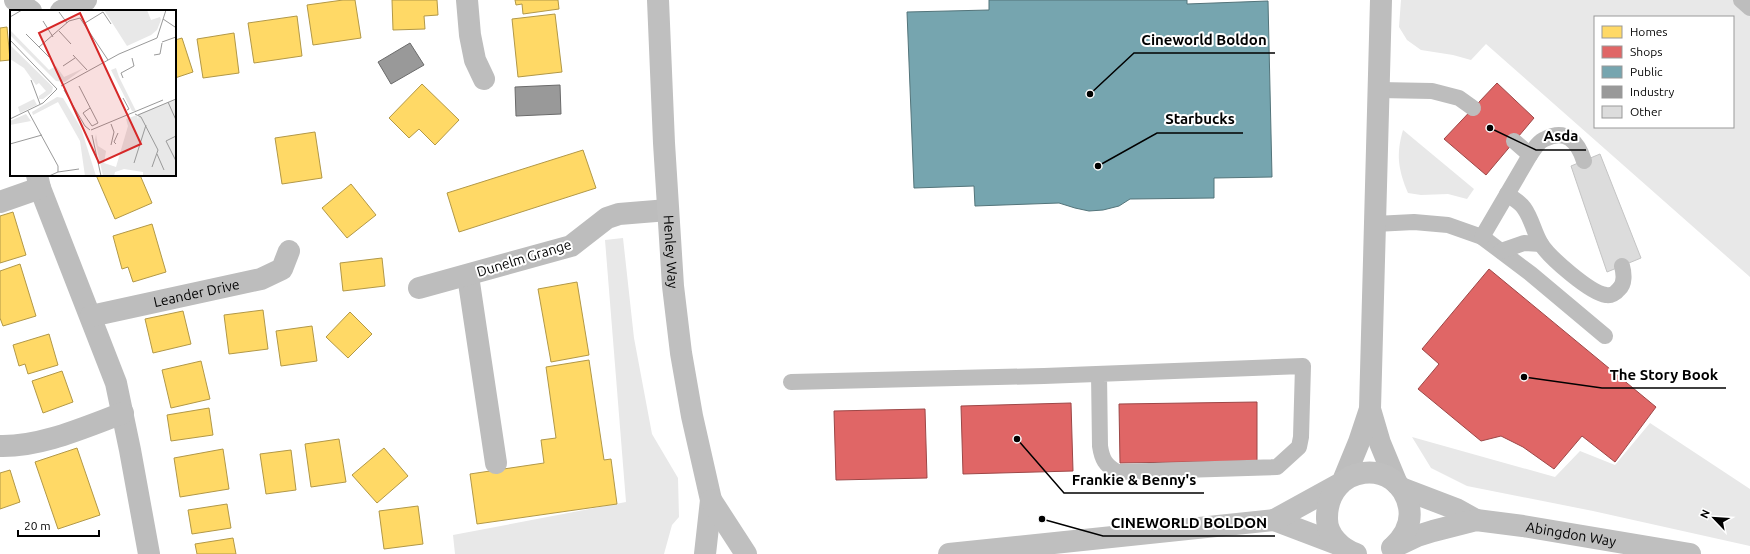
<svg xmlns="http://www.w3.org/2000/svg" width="1750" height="554" viewBox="0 0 1750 554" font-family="Ubuntu,sans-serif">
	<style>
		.green { fill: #e8e8e8; fill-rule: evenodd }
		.homes { fill: #ffd966; stroke: #b29847 }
		.shops { fill: #e06666; stroke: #9d4747 }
		.public { fill: #76a5af; stroke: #53747a }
		.industry { fill: #999; stroke: #6b6b6b }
		.building { fill: #dcdcdc; stroke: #c4c4c4 }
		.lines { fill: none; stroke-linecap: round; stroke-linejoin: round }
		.lane { stroke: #bdbdbd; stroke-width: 16 }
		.street { stroke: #bdbdbd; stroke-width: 22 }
		.secondary { stroke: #bfbfbf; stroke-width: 22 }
		.labels { text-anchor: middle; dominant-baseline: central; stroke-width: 4; stroke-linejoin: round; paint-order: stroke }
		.street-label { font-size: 14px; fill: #000; stroke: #fff }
		.inset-road { fill: none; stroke: #999; stroke-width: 1 }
		.view { fill: #d62828; fill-opacity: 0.15; stroke: #d62828; stroke-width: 2 }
		.inset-edge { fill: none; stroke: #000; stroke-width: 2 }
		.leader { fill: none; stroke: #000; stroke-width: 1.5 }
		.callout-dot { fill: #000; stroke: #fff; stroke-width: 1.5 }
		.callout-label { font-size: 15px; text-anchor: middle; font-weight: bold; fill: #000; stroke: #fff; stroke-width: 4; stroke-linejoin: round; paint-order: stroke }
	</style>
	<rect width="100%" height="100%" fill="#fff"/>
	<g class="green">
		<path d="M 1401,0 L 1750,0 L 1750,277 L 1486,44 L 1471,60 L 1453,55 L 1421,50 L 1407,40 L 1399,27 ZM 1595,17 L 1733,17 L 1733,127 L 1595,127 Z"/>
		<path d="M 1403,130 L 1474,189 L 1467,199 L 1448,194 L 1421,195 L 1408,193 C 1398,169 1396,154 1403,130 Z"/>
		<path d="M 623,238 L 634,338 L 652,434 L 678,478 L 679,517 L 672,525 L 664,554 L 455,554 L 453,535 L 626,502 L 605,240 Z"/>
		<path d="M 1650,423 L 1750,489 L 1750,546 L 1593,511 L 1467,486 L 1431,468 L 1412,437 L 1555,477 L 1580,451 L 1615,465 Z"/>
	</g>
	<g class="homes">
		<path d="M 343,0 L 355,0 L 361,38 L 313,45 L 307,5 Z"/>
		<path d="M 392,0 L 437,0 L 438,15 L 424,16 L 425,29 L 393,30 Z"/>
		<path d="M 515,0 L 558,0 L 559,9 L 523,14 L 522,4 L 516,5 Z"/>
		<path d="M 555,14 L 562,72 L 518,77 L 512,19 Z"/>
		<path d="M 297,16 L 302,56 L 254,63 L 248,23 Z"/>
		<path d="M 7,27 L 10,60 L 0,61 L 0,28 Z"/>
		<path d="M 234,33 L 239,73 L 203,78 L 197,39 Z"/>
		<path d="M 182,38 L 193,72 L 175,78 L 175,40 Z"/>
		<path d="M 422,84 L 459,120 L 435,145 L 419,129 L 409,138 L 389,118 Z"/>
		<path d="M 315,132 L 322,178 L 282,184 L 275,138 Z"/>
		<path d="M 583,150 L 596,188 L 459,232 L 447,193 Z"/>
		<path d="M 96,175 L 140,175 L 152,203 L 115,219 Z"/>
		<path d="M 351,184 L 376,215 L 347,238 L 322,208 Z"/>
		<path d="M 13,212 L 26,255 L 0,263 L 0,216 Z"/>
		<path d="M 152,224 L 166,272 L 133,282 L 128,267 L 122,269 L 113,236 Z"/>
		<path d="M 382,258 L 385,286 L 343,291 L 340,263 Z"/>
		<path d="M 20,264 L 36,316 L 3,326 L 0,318 L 0,271 Z"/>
		<path d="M 577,282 L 589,355 L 551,362 L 538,289 Z"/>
		<path d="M 263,310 L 268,349 L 229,354 L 224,315 Z"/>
		<path d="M 183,311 L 191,344 L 153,353 L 145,319 Z"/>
		<path d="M 350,312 L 372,334 L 348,358 L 326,337 Z"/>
		<path d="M 312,326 L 317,361 L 281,366 L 276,331 Z"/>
		<path d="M 49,334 L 58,365 L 28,374 L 25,364 L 19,366 L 13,345 Z"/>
		<path d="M 589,360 L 604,460 L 611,459 L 617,504 L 477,524 L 470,474 L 544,463 L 541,440 L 556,438 L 546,367 Z"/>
		<path d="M 201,361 L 210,399 L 171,408 L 162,370 Z"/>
		<path d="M 62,371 L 73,402 L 43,413 L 32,381 Z"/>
		<path d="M 209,408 L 213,435 L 171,441 L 167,415 Z"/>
		<path d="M 339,439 L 346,482 L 311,487 L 305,444 Z"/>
		<path d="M 77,448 L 100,515 L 58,529 L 35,462 Z"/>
		<path d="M 384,448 L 408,476 L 377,503 L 352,475 Z"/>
		<path d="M 223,449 L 229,489 L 180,497 L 174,458 Z"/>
		<path d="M 291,450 L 296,490 L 266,494 L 260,454 Z"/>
		<path d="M 10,470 L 20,502 L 0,509 L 0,473 Z"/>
		<path d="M 227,504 L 231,528 L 192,534 L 188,510 Z"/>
		<path d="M 418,506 L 423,544 L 384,549 L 379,511 Z"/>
		<path d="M 233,538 L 236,554 L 197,554 L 195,544 Z"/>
	</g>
	<g class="shops">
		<path d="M 1497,83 L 1534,118 L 1486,175 L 1444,139 Z"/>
		<path d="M 1489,269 L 1656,407 L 1615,462 L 1582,436 L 1554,469 L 1523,447 L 1501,436 L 1481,441 L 1418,389 L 1439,364 L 1422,349 Z"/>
		<path d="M 1257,402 L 1257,461 L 1120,463 L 1119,404 Z"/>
		<path d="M 1071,403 L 1073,471 L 963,474 L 961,406 Z"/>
		<path d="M 925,409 L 927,478 L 836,480 L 834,411 Z"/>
	</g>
	<path class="public" d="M 989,0 L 1187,0 L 1187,4 L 1268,1 L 1272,177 L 1214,178 L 1214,198 L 1130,199 L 1119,206 L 1103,210 L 1089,211 L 1075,208 L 1059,203 L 975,206 L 974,186 L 914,188 L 907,12 L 989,10 Z"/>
	<g class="industry">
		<path d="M 410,43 L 424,65 L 391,84 L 378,62 Z"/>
		<path d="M 560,85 L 561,114 L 516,116 L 515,87 Z"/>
	</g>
	<path class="building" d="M 1600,154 L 1641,258 L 1607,272 L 1571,166 Z"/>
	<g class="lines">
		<g class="lane">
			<path d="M 1741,0 L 1750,8"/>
			<path d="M 1379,90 L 1432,91 L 1459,98 L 1473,108"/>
			<path d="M 1530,155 C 1534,149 1539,141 1545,139 C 1566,128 1578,142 1584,161"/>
			<path d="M 1507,194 C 1512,198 1520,202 1524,208 C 1532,219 1534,233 1541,244 C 1549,257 1590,293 1606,295 C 1611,296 1616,293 1619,289 C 1625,284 1624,273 1622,266"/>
			<path d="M 1375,224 L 1414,222 L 1448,225 L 1482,237 L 1531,274 L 1605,336"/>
			<path d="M 1482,237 L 1530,155 L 1514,141"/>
			<path d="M 1501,251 L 1524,243 L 1541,244"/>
			<path d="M 791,382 L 1044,376 L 1303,366 L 1301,437 L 1299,447 L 1277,467 L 1117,472 C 1105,465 1102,459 1100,446 L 1099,374"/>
		</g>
		<g class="street">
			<path d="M 15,0 L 31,11"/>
			<path d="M 467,0 L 470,35 L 475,60 L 484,79"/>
			<path d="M 61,11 L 86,0"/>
			<path d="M 37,175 L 40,188 L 116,383 L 130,450 L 149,554"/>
			<path d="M 0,202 L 40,188"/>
			<path d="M 468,276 L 496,463"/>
			<path d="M 419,288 L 571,246 L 607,218 L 619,214 L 668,210"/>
			<path id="s1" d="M 91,316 L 261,279 L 282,269 L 289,251"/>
			<path d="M 1370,409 L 1380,443 L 1397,484"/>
			<path d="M 0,446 C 41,447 85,427 123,413"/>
			<path d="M 1343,481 L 1359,442 L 1370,409 L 1381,0"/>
		</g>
		<g class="secondary">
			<path id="s2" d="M 658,0 L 664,143 L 673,286 L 681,353 L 692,416 L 711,500 L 705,554"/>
			<path d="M 1401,488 L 1456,509 L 1476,520"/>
			<path d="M 711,500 L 746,554"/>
			<path d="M 1274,520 L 1340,545"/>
			<path id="s3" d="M 1392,548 L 1417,536 L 1433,531 L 1476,520 L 1523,526 L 1690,554"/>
			<path d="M 949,554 L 1274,520 L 1338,485"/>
			<path d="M 1356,554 C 1341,549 1327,535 1327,519 C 1326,463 1399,456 1409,507 C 1412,523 1405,536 1393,547"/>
		</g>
	</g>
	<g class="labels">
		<g class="street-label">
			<text stroke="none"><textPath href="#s2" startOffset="252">Henley Way</textPath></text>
			<text transform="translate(524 258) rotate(-17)">Dunelm Grange</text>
			<text stroke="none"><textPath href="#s1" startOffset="108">Leander Drive</textPath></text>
			<text stroke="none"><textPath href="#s3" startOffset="185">Abingdon Way</textPath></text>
		</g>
	</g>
	<g transform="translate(10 10)">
		<rect width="166" height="166" fill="#fff"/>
		<path d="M 94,0 L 137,0 L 141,10 L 150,7 L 151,10 L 147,20 L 141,25 L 117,36 ZM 0,20 L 39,60 L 46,56 L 54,67 L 74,58 L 55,72 L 46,71 L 0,25 ZM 0,35 L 43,77 L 42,82 L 33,89 L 29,89 L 29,86 L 36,81 L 29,73 L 26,75 L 14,58 L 0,49 ZM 106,58 L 109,67 L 126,101 L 122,101 L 101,60 ZM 47,87 L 53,88 L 71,118 L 86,166 L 75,166 L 70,131 L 48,92 L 23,105 L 22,102 ZM 24,89 L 27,95 L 10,103 L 8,97 ZM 166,89 L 166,166 L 133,166 L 133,162 L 114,159 L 105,162 L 104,166 L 93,166 L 85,130 L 86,124 L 88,136 L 96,141 L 94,153 L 106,157 L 118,116 L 116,109 L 127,105 L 128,109 L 129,104 ZM 16,104 L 21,111 L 0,115 L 0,111 Z" fill="#e8e8e8"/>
		<path class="inset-road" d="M 49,2 L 57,13M 0,7 L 12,0M 153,9 L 165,17M 33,11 L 43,27M 75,13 L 93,2 L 101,14M 49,21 L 61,34M 16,24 L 39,47M 147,28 L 156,0M 0,30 L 47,79M 152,32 L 166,27M 29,37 L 59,11 L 70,8 L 98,50M 63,45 L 77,60M 144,45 L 150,44 L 152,33M 53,56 L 65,48M 113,68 L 111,63 L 124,56 L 122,48M 21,70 L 30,94M 51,76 L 109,44 L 147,28M 69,76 L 88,113 L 82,116 L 73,103 L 80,98M 54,80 L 75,116 L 80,120M 113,88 L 119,99 L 117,100M 158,92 L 166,110M 18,101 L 48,156 L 48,162 L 39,166M 125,104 L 131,107 L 148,140 L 142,157M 128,105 L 166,89M 0,109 L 33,93 L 47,79M 81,120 L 153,90M 82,125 L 91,166M 0,134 L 32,125M 106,134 L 104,132 L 108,123M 101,135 L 104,122 L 101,114M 147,144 L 154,160M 166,151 L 156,131 L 166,126M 124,153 L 136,115M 48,162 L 69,159"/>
		<path class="view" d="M 70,3 L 131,134 L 89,153 L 29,23 Z"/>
		<rect width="166" height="166" class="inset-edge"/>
	</g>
	<path class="leader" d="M1090 94L1134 53H1275M1098 166L1157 133H1243M1490 128L1536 150H1586M1524 377L1602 388H1726M1017 439L1064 493H1204M1042 519L1103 536H1275"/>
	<g class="callout-dot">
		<circle cx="1090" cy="94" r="4"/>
		<circle cx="1098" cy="166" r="4"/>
		<circle cx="1490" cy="128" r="4"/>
		<circle cx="1524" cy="377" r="4"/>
		<circle cx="1017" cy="439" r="4"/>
		<circle cx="1042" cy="519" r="4"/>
	</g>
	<g class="callout-label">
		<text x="1204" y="45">Cineworld Boldon</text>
		<text x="1200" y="124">Starbucks</text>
		<text x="1561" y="141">Asda</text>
		<text x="1664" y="380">The Story Book</text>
		<text x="1134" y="485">Frankie &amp; Benny's</text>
		<text x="1189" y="528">CINEWORLD BOLDON</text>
	</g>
	<rect x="1594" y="16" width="140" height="112" fill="#ffffff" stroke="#999999"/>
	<rect x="1602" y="26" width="20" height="12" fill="#ffd966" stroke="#999999"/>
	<text x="1630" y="36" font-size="12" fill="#000000">Homes</text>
	<rect x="1602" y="46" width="20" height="12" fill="#e06666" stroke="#999999"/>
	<text x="1630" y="56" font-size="12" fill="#000000">Shops</text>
	<rect x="1602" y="66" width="20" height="12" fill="#76a5af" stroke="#999999"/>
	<text x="1630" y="76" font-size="12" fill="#000000">Public</text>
	<rect x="1602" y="86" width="20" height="12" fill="#999999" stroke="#999999"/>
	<text x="1630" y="96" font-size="12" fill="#000000">Industry</text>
	<rect x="1602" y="106" width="20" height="12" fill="#dcdcdc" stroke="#999999"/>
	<text x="1630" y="116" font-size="12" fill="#000000">Other</text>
	<g transform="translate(1714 518) rotate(295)" stroke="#ffffff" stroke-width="3" paint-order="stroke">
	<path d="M0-3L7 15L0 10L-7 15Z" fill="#000000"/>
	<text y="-6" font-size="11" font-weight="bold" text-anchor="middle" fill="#000000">N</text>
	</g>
	<path d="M18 530v6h81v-6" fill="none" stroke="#000000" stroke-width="2"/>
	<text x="24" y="530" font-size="12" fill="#000000" stroke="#ffffff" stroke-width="3" paint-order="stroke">20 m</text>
</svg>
